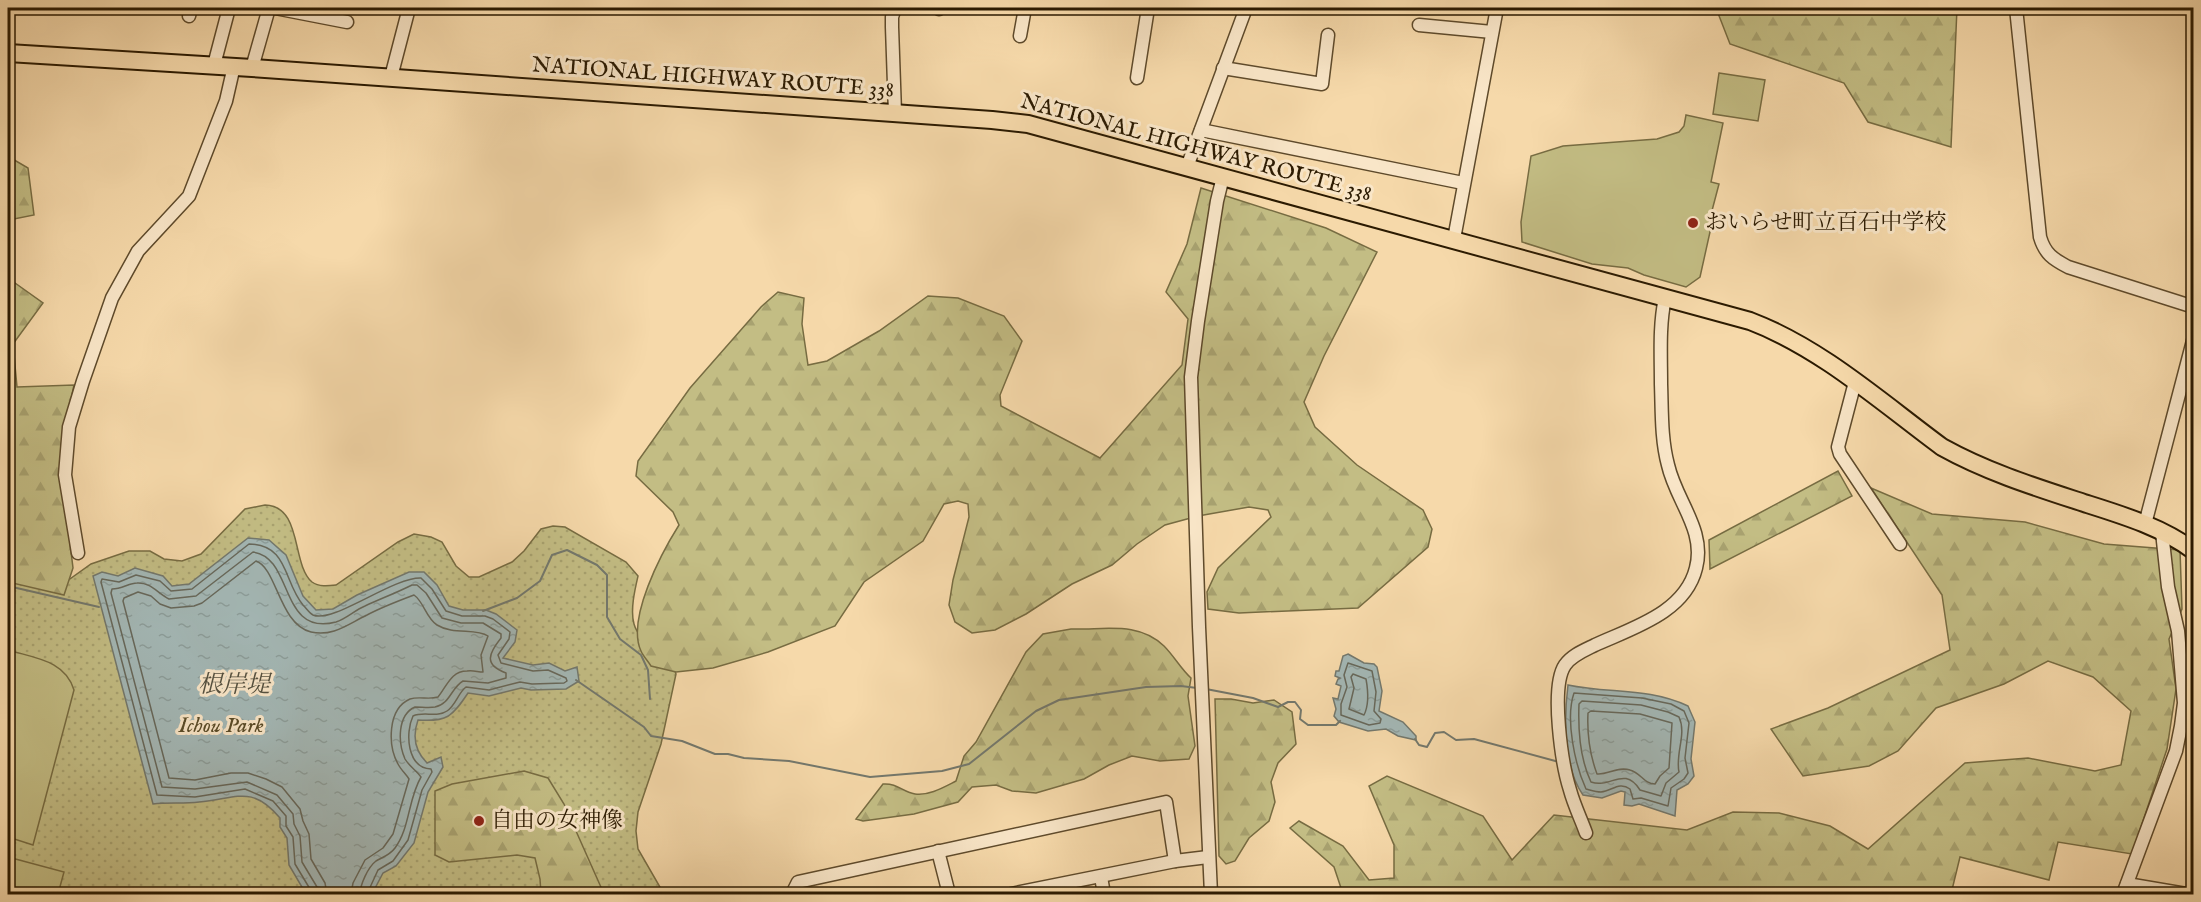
<svg xmlns="http://www.w3.org/2000/svg" width="2201" height="902" viewBox="0 0 2201 902" font-family="'IM FELL English','Noto Serif JP',serif">
	<style>
		.grass { fill: url(#grass-dots); stroke: #776c42; stroke-width: 1.5 }
		.forest { fill: url(#forest-firs); stroke: #776c42; stroke-width: 1.5 }
		.garden { fill: #c3bd84; stroke: #776c42; stroke-width: 1.5 }
		.water { fill: url(#water-ripples); stroke: #73786d; stroke-width: 1.5 }
		.lines { fill: none; stroke-linecap: round; stroke-linejoin: round }
		.shore { stroke: #67685b; stroke-width: 1.5 }
		.stream { stroke: #73786d; stroke-width: 2 }
		.minor-casing { stroke: #5e4a2b; stroke-width: 15 }
		.highway-casing { stroke: #2b1a01; stroke-width: 20 }
		.minor { stroke: #f9e6c8; stroke-width: 12 }
		.highway { stroke: #f6d9aa; stroke-width: 16 }
		.poi-dot { fill: #8f2418; stroke: #f9e6c8; stroke-width: 2 }
		.labels { text-anchor: middle; dominant-baseline: central; stroke-width: 6; stroke-linejoin: round; paint-order: stroke }
		.street-label { font-size: 22px; fill: #2b1a01; stroke: #f9e6c8 }
		.poi-label { font-size: 22px; fill: #2b1a01; stroke: #f9e6c8; text-anchor: start }
		.park-label { font-size: 22px; font-style: italic; fill: #594b28; stroke: #f9e6c8 }
		.water-label { font-size: 24px; font-style: italic; fill: #555140; stroke: #f9e6c8 }
	</style>
	<defs>
		<pattern id="grass-dots" width="8" height="8" patternUnits="userSpaceOnUse" patternTransform="scale(1.5)"><rect width="8" height="8" fill="#c3bd84"/><path d="M2 2h.1M6 6h.1" fill="none" stroke="#a8a270" stroke-width="1.8" stroke-linecap="round"/></pattern>
		<pattern id="forest-firs" width="22" height="20" patternUnits="userSpaceOnUse" patternTransform="scale(1.5)"><rect width="22" height="20" fill="#c3bd84"/><path d="M5 1l3.5 6h-7zM16 11l3.5 6h-7z" fill="#a8a270"/></pattern>
		<pattern id="water-ripples" width="26" height="14" patternUnits="userSpaceOnUse" patternTransform="scale(1.5)"><rect width="26" height="14" fill="#a3b7b5"/><path d="M2 4q2-2 4 0t4 0M15 11q2-2 4 0t4 0" fill="none" stroke="#8c9d9a"/></pattern>
	</defs>
	<rect width="100%" height="100%" fill="#f6d9aa"/>
	<filter id="stains"><feTurbulence type="fractalNoise" baseFrequency=".00333" numOctaves="4"/><feColorMatrix values="0 0 0 0 .2 0 0 0 0 .09 0 0 0 0 .02 0 0 0 .5 -.17"/></filter>
	<radialGradient id="worn" r=".72"><stop offset=".6" stop-color="#630" stop-opacity="0"/><stop offset="1" stop-color="#630" stop-opacity=".3"/></radialGradient>
	<path class="grass" d="M 265,505 C 303,506 291,564 312,582 C 319,587 328,586 336,585 L 398,542 L 414,534 L 431,537 L 442,542 L 456,566 L 469,577 L 479,577 L 512,562 L 524,551 L 541,529 L 553,526 L 565,527 L 626,562 L 638,576 C 635,589 630,610 634,624 C 640,646 670,651 676,674 L 661,744 L 638,812 L 636,831 L 638,849 L 664,894 L 8,894 L 8,573 L 67,581 L 91,564 L 129,551 L 150,551 L 164,559 L 182,561 L 201,554 L 245,509 Z"/>
	<g class="forest">
		<path d="M 1716,8 L 1957,8 L 1951,147 L 1868,122 L 1844,83 L 1730,44 Z"/>
		<path d="M 8,158 L 11,158 L 28,168 L 34,215 L 14,219 L 8,215 Z"/>
		<path d="M 1201,188 L 1326,228 L 1377,252 L 1324,356 L 1304,402 L 1315,427 L 1357,465 L 1423,510 L 1432,529 L 1428,547 L 1358,608 L 1239,613 L 1208,609 L 1207,592 L 1218,568 L 1271,517 L 1268,510 L 1249,507 L 1198,516 L 1165,525 L 1137,544 L 1112,565 L 1072,584 L 1026,614 L 995,630 L 972,633 L 955,622 L 949,605 L 953,580 L 969,517 L 968,504 L 958,501 L 944,504 L 923,541 L 864,582 L 835,626 L 768,652 L 713,668 L 676,672 L 651,666 C 648,661 643,656 641,651 C 626,619 662,552 679,525 L 673,512 L 636,476 L 638,461 L 690,388 L 761,307 L 778,292 L 804,298 L 802,324 L 808,365 L 827,361 L 879,331 L 928,296 L 958,298 L 1004,316 L 1022,341 L 1000,395 L 1001,406 L 1100,458 L 1182,365 L 1188,319 L 1166,292 L 1187,244 Z"/>
		<path d="M 8,278 L 43,303 L 13,344 L 17,387 L 74,385 L 66,424 L 68,527 L 73,568 L 64,595 L 8,582 Z"/>
		<path d="M 1838,471 L 1852,496 L 1710,569 L 1709,540 Z"/>
		<path d="M 1871,488 L 1932,514 L 2025,522 L 2104,544 L 2180,550 L 2182,609 L 2169,639 L 2176,689 L 2167,749 L 2132,854 L 2058,842 L 2049,880 L 1960,857 L 1951,894 L 1343,894 L 1334,867 L 1290,828 L 1299,821 L 1343,846 L 1369,880 L 1394,878 L 1394,845 L 1369,786 L 1387,776 L 1483,816 L 1512,860 L 1554,815 L 1687,830 L 1733,812 L 1779,813 L 1830,826 L 1868,849 L 1965,763 L 2028,758 L 2095,771 L 2121,765 L 2131,711 L 2093,677 L 2048,661 L 2004,684 L 1936,708 L 1898,751 L 1869,766 L 1803,776 L 1771,729 L 1828,708 L 1950,650 L 1942,595 Z"/>
		<path d="M 1071,629 C 1105,630 1138,621 1164,646 C 1174,656 1181,669 1191,678 L 1188,696 L 1195,746 L 1189,759 L 1160,761 L 1132,756 L 1109,765 L 1084,779 L 1036,793 L 1012,791 L 996,785 L 972,787 L 958,802 L 914,814 L 863,821 L 856,819 L 883,784 C 898,783 902,792 915,794 C 929,796 944,787 956,781 L 964,756 L 976,742 L 1026,652 L 1043,634 Z"/>
		<path d="M 1215,699 L 1231,699 L 1253,703 L 1274,700 L 1292,712 L 1296,744 L 1278,763 L 1271,782 L 1275,802 L 1269,821 L 1249,838 L 1235,861 L 1226,864 L 1219,856 Z"/>
		<path d="M 524,771 L 548,778 L 564,804 L 604,894 L 541,894 L 540,879 L 535,858 L 517,855 L 449,862 L 435,855 L 435,791 L 452,784 Z"/>
	</g>
	<g class="garden">
		<path d="M 1719,73 L 1765,80 L 1758,121 L 1713,114 Z"/>
		<path d="M 1686,115 L 1723,123 L 1711,182 L 1719,184 L 1709,222 L 1712,223 L 1700,277 L 1686,287 L 1644,275 L 1628,268 L 1592,264 L 1522,242 L 1521,222 L 1531,156 L 1563,146 L 1657,139 L 1679,132 L 1684,126 Z"/>
		<path d="M 8,650 C 34,658 65,660 74,690 L 33,845 L 8,837 Z"/>
		<path d="M 8,857 L 64,872 L 58,894 L 8,894 Z"/>
	</g>
	<g class="water">
		<path d="M 248,538 L 269,540 L 286,555 L 303,596 L 316,610 L 333,609 L 357,595 L 409,572 L 424,572 L 437,585 L 449,606 L 463,610 L 486,610 L 496,614 L 517,630 L 515,642 L 503,658 L 533,665 L 549,663 L 565,671 L 577,667 L 579,681 L 566,689 L 531,690 L 521,688 L 489,696 L 468,693 C 452,717 447,722 418,720 C 412,737 415,751 427,763 L 441,757 L 443,767 L 428,792 L 414,843 L 396,866 L 383,873 L 372,894 L 306,894 L 289,865 L 287,838 L 280,827 L 280,818 C 251,784 237,799 199,802 C 184,804 168,802 153,804 L 93,576 L 102,572 L 118,576 L 135,568 L 163,576 L 172,586 L 189,584 Z"/>
		<path d="M 1348,654 L 1364,663 L 1374,664 L 1377,667 L 1382,691 L 1379,711 L 1403,722 L 1416,736 L 1416,740 L 1398,736 L 1386,729 L 1368,731 L 1339,722 L 1334,716 L 1336,709 L 1333,698 L 1338,699 L 1341,686 L 1336,684 L 1338,679 L 1340,678 L 1335,676 L 1336,671 L 1339,671 L 1343,656 Z"/>
		<path d="M 1568,685 C 1610,694 1647,687 1688,706 L 1695,722 L 1691,759 L 1694,776 L 1688,784 L 1677,790 L 1675,816 L 1639,804 L 1632,806 L 1624,805 L 1625,792 L 1621,791 L 1602,798 L 1583,795 C 1563,767 1564,717 1568,685 Z"/>
	</g>
	<g class="lines">
		<g class="shore">
			<path d="M 1348,663 L 1372,671 L 1376,692 L 1374,711 L 1381,719 L 1380,723 L 1369,725 L 1341,715 L 1341,704 L 1347,687 L 1344,675 Z"/>
			<path d="M 1353,674 L 1366,679 C 1368,690 1369,705 1364,715 L 1349,709 L 1354,688 L 1351,677 Z"/>
			<path d="M 1574,693 L 1642,698 L 1671,704 L 1684,711 L 1689,723 L 1685,758 L 1688,773 L 1684,779 L 1671,788 L 1668,806 L 1641,798 L 1633,799 L 1630,789 C 1619,781 1612,791 1601,792 C 1596,792 1590,790 1586,789 C 1575,765 1565,719 1574,693 Z"/>
			<path d="M 1582,701 L 1641,705 L 1668,712 L 1679,717 C 1687,734 1675,754 1679,772 L 1666,783 L 1661,796 L 1640,790 C 1624,765 1611,789 1591,782 C 1580,759 1578,729 1579,704 Z"/>
			<path d="M 1591,711 L 1640,714 L 1672,723 L 1669,768 L 1660,776 L 1655,784 C 1644,784 1641,773 1630,770 C 1618,766 1608,775 1597,774 C 1590,755 1587,733 1588,713 Z"/>
			<path d="M 311,894 L 310,889 L 295,864 L 293,837 L 286,826 L 286,816 L 273,801 L 245,789 L 195,797 L 157,795 L 101,582 L 102,579 L 119,582 L 136,575 L 160,581 L 171,591 L 192,589 L 249,544 C 289,545 283,581 303,605 C 306,608 309,613 313,615 C 333,624 393,577 421,578 L 432,589 L 446,611 L 462,616 L 485,616 L 493,619 L 510,632 L 509,639 L 498,655 L 501,663 L 533,671 L 548,670 L 566,678 L 567,681 L 564,683 L 532,684 L 520,682 L 489,690 L 466,687 C 458,693 456,705 447,711 C 437,718 424,711 413,716 C 405,733 407,768 431,769 L 432,772 L 422,790 L 408,840 L 393,861 L 378,870 L 367,894"/>
			<path d="M 318,894 L 317,887 L 302,862 L 300,836 L 294,824 L 293,814 L 277,795 L 247,782 L 195,789 L 162,787 L 111,593 L 112,589 C 122,589 129,583 137,583 C 151,582 158,594 169,599 L 196,596 L 253,552 C 294,557 279,637 336,622 C 346,619 355,610 365,606 C 380,599 396,593 412,585 L 417,585 L 426,593 L 442,618 L 461,623 L 483,623 L 501,634 L 501,638 C 489,653 483,665 506,673 L 506,678 L 488,683 L 463,681 C 451,688 450,704 435,707 C 429,708 422,707 415,707 C 397,715 398,743 405,759 C 409,766 417,771 421,777 C 408,799 410,828 395,848 C 390,855 383,857 376,861 C 368,867 360,885 360,894"/>
			<path d="M 327,894 L 325,883 L 311,859 L 309,834 L 303,821 L 300,809 L 282,787 L 266,779 L 248,773 L 231,773 L 195,780 L 169,778 L 123,601 L 124,598 L 138,592 L 151,596 L 160,604 L 171,608 L 194,606 L 202,603 L 256,561 C 277,568 279,624 311,632 C 333,637 348,624 367,615 C 382,607 398,601 414,595 C 424,602 426,618 437,625 C 453,635 476,628 488,636 L 481,655 L 483,672 C 478,672 473,670 467,671 C 451,671 447,686 438,697 C 429,700 419,696 410,699 C 387,709 388,746 398,764 C 401,770 406,774 409,779 L 393,834 L 383,848 L 365,860 L 353,883 L 351,894"/>
		</g>
		<g class="stream">
			<path d="M 8,586 L 99,607"/>
			<path d="M 483,611 L 517,598 L 540,581 L 552,555 L 567,550 L 597,565 L 607,575 L 607,617 L 620,639 L 641,655 L 648,670 L 650,699"/>
			<path d="M 576,680 L 644,727 L 651,736 L 682,741 L 715,754 L 728,754 L 744,758 L 789,761 L 870,777 L 942,771 L 969,764 L 1036,711 L 1059,700 L 1146,687 L 1181,686 L 1197,688"/>
			<path d="M 1206,689 L 1253,698 L 1278,707 L 1288,702 L 1295,702 L 1301,710 L 1300,719 L 1308,725 L 1336,725 L 1340,721"/>
			<path d="M 1415,739 L 1419,745 L 1427,747 L 1435,733 L 1444,732 L 1456,740 L 1474,739 L 1559,762"/>
		</g>
		<defs>
			<g id="minor">
				<path d="M 275,8 L 347,22"/>
				<path d="M 2016,8 L 2040,237 C 2045,254 2053,259 2068,267 L 2194,307"/>
				<path d="M 939,9 L 939,8"/>
				<path d="M 189,16 L 191,8"/>
				<path d="M 1419,25 L 1492,32"/>
				<path d="M 1020,36 L 1025,8"/>
				<path d="M 214,65 L 229,8"/>
				<path d="M 252,68 L 269,8"/>
				<path d="M 1223,68 L 1322,84 L 1328,35"/>
				<path d="M 391,77 L 409,8"/>
				<path d="M 1137,78 L 1148,8"/>
				<path d="M 895,113 L 892,27 L 892,17 L 895,8"/>
				<path d="M 1201,130 L 1463,183"/>
				<path d="M 1187,167 L 1246,8"/>
				<path d="M 1454,239 L 1497,8"/>
				<path d="M 1855,382 L 1838,447 L 1840,454 L 1900,544"/>
				<path d="M 2145,524 L 2194,337"/>
				<path d="M 78,553 L 65,475 L 69,427 L 83,381 L 112,298 L 138,251 L 189,196 L 226,101 L 234,66"/>
				<path d="M 1586,833 C 1581,819 1574,805 1570,790 C 1562,765 1550,687 1565,665 C 1572,655 1585,650 1595,645 C 1632,628 1685,613 1696,568 C 1706,530 1676,501 1668,465 C 1661,439 1662,411 1661,384 C 1661,355 1659,326 1665,298"/>
				<path d="M 938,851 L 949,894"/>
				<path d="M 1101,877 L 1104,894"/>
				<path d="M 2127,884 L 2186,894"/>
				<path d="M 792,894 L 798,882 L 1166,802 L 1175,861"/>
				<path d="M 1011,894 L 1175,861 L 1208,857"/>
				<path d="M 1211,894 L 1199,627 L 1191,377 L 1198,321 L 1217,201 L 1223,177"/>
				<path d="M 2123,894 L 2176,751 L 2181,726 L 2184,703 L 2178,631 L 2168,587 L 2162,532"/>
			</g>
			<path id="highway" d="M 8,53 L 252,68 L 992,120 L 1028,124 L 1750,321 C 1821,348 1881,402 1942,447 C 1987,472 2035,487 2084,503 C 2122,515 2162,527 2194,551"/>
		</defs>
		<use href="#minor" class="minor-casing"/>
		<use href="#highway" class="highway-casing"/>
		<use href="#minor" class="minor"/>
		<use href="#highway" class="highway"/>
	</g>
	<g class="poi-dot">
		<circle cx="1693" cy="223" r="6"/>
		<circle cx="479" cy="821" r="6"/>
	</g>
	<g class="labels">
		<g class="street-label">
			<text transform="translate(713 78) rotate(4)">NATIONAL HIGHWAY ROUTE 338</text>
			<text transform="translate(1196 148) rotate(15)">NATIONAL HIGHWAY ROUTE 338</text>
		</g>
		<g class="poi-label">
			<text x="1705" y="223">おいらせ町立百石中学校</text>
			<text x="491" y="821">自由の女神像</text>
		</g>
		<g class="park-label">
			<text x="221" y="726">Ichou Park</text>
		</g>
		<g class="water-label">
			<text x="234" y="685">根岸堤</text>
		</g>
	</g>
	<rect width="2201" height="902" fill="none" stroke="#f6d9aa" stroke-width="30"/>
	<rect x="9" y="9" width="2183" height="884" fill="none" stroke="#2b1a01" stroke-width="3"/>
	<rect x="15" y="15" width="2171" height="872" fill="none" stroke="#2b1a01" stroke-width="1.5"/>
	<rect width="100%" height="100%" filter="url(#stains)"/>
	<rect width="100%" height="100%" fill="url(#worn)"/>
</svg>
